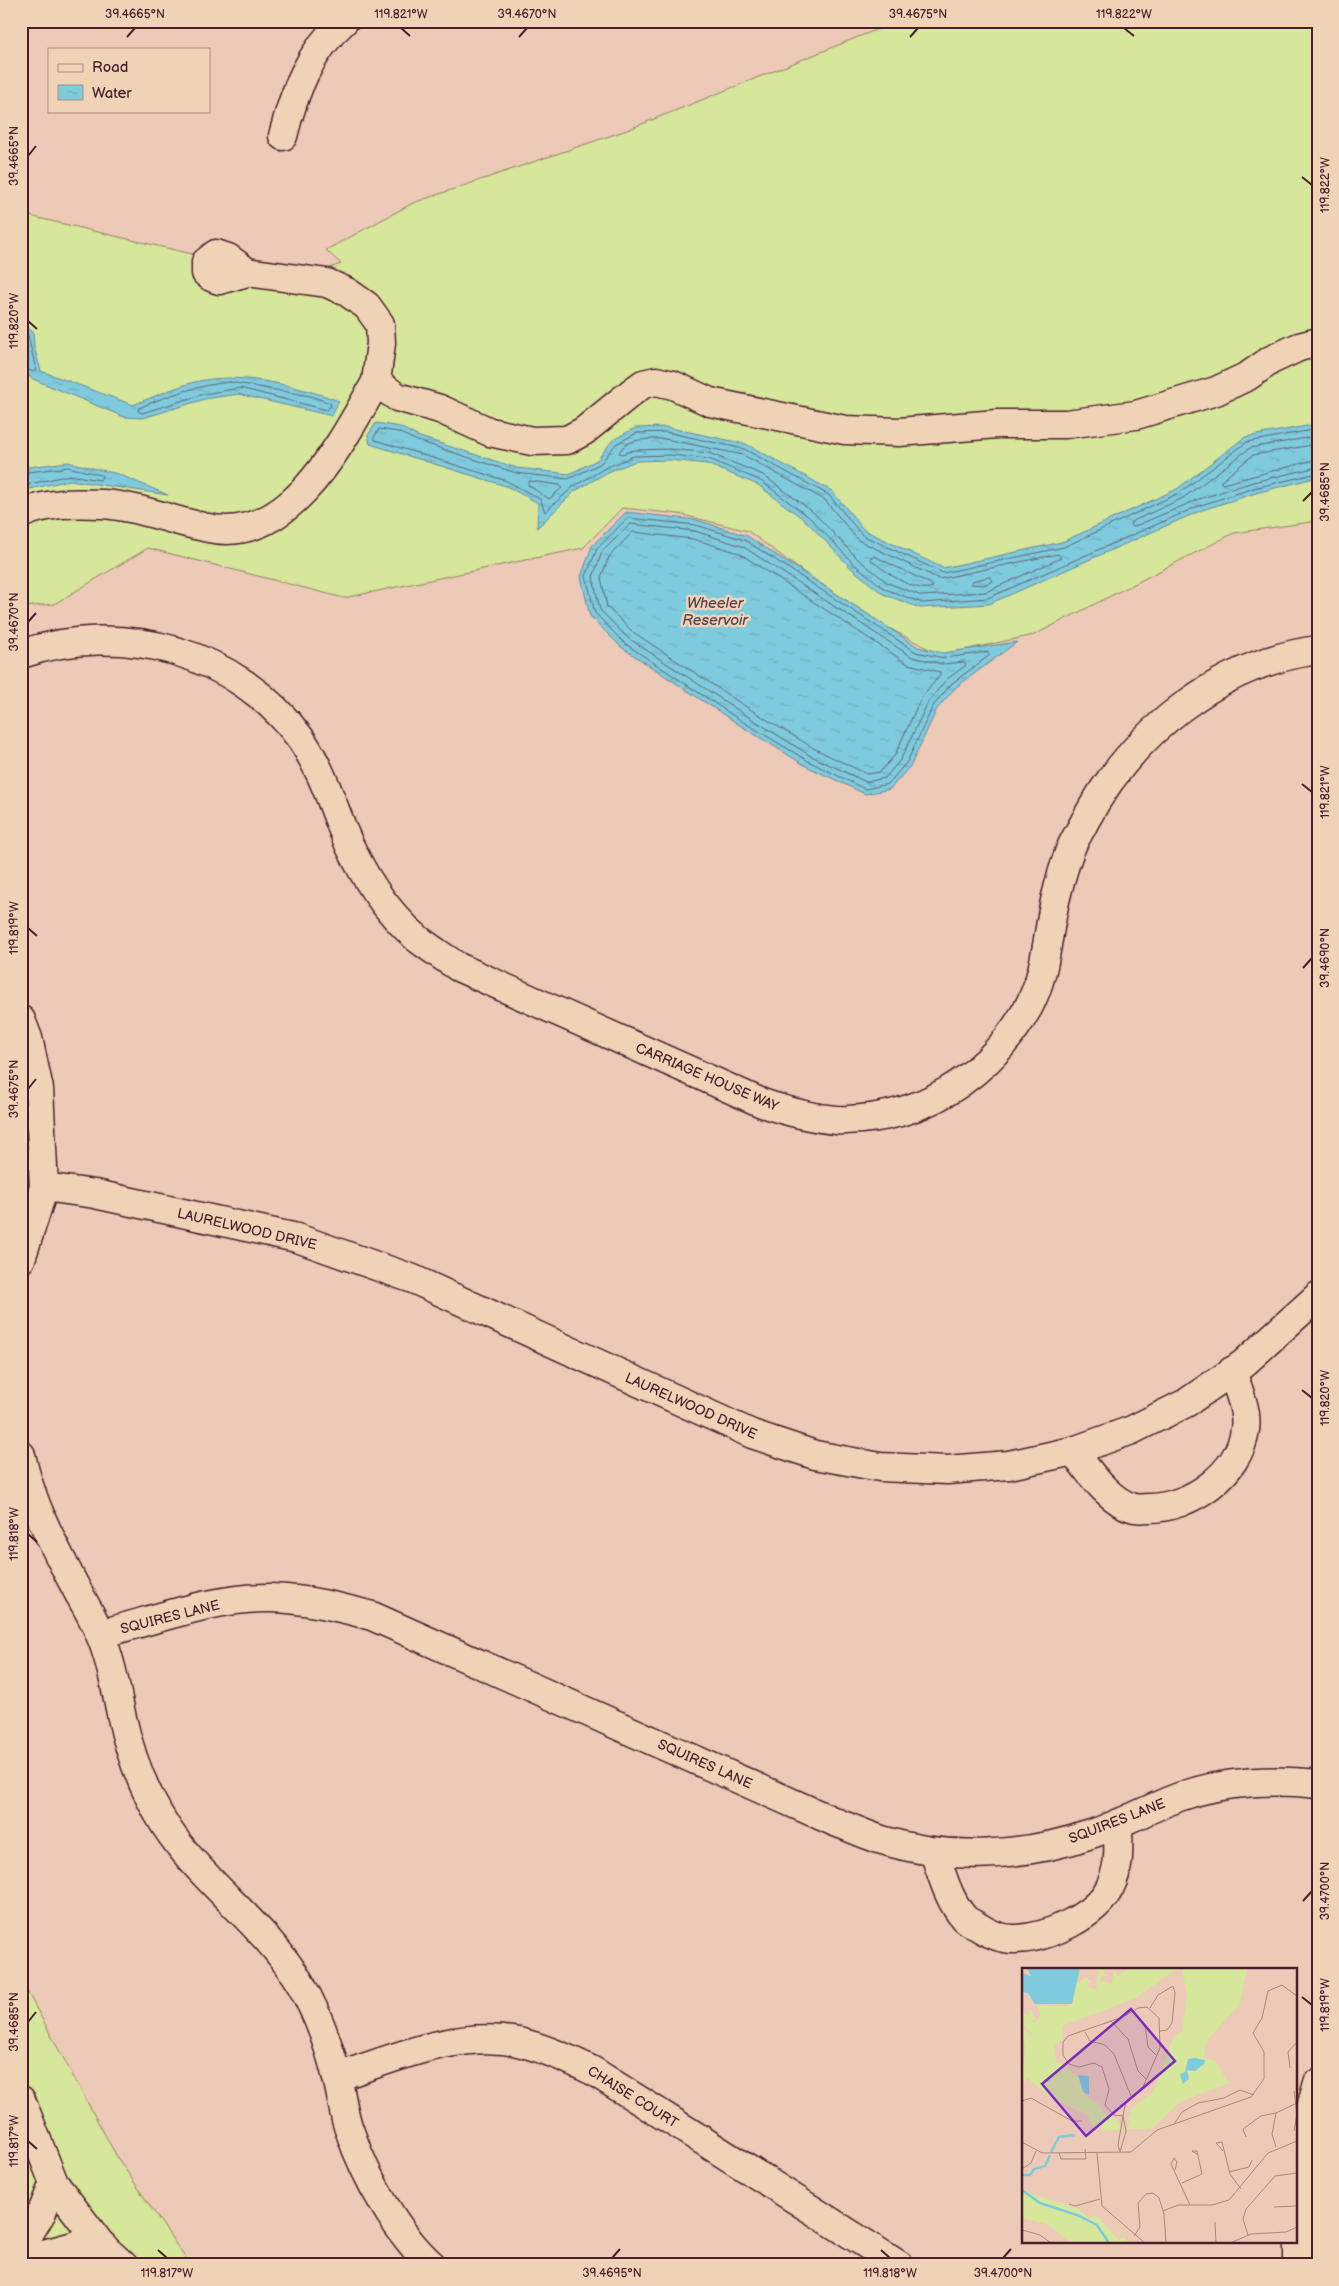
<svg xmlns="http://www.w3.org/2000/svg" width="1339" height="2286" viewBox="0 0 1339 2286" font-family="'Balsamiq Sans',sans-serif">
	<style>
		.grass { fill: #d6e69a; stroke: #908262 }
		.water { fill: url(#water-ripples); stroke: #6a8696 }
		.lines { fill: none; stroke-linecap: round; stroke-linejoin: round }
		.shore { stroke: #5f6473; stroke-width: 1 }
		.minor-casing { stroke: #4a1f2b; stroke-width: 31 }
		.minor { stroke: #f0d3b7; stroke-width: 28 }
		.ticks { fill: none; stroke: #4a1f2b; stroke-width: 2 }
		.labels { text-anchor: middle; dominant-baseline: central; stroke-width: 5; stroke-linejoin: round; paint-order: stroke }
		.street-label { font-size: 14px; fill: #4a1f2b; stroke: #f0d3b7 }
		.water-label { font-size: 15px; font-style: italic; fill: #55414f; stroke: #f0d3b7 }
		.inset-river { fill: none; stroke: #7fcbde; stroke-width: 2.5 }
		.inset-road { fill: none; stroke: #ab867f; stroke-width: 1 }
		.view { fill: #7b2cbf; fill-opacity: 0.15; stroke: #7b2cbf; stroke-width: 2.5 }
		.inset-edge { fill: none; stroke: #4a1f2b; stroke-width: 2.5 }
		.neatline { fill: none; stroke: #4a1f2b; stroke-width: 2 }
		.ticks-label { font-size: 12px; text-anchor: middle; fill: #4a1f2b }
	</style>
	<defs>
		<pattern id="water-ripples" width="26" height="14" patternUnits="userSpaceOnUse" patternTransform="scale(1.25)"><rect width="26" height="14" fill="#7fcbde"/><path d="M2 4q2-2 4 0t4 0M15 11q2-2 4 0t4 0" fill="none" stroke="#6faebf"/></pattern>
	</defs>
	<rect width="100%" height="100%" fill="#eccab7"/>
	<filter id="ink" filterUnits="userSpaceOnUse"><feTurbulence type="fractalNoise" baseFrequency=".02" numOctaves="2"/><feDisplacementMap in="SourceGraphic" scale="10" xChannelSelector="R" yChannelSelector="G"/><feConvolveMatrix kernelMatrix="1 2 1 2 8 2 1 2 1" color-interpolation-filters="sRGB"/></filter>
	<g filter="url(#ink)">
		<g class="grass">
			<path d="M 898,21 L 1318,21 L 1318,521 L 1234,533 L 1034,635 L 940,655 L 889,628 L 806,574 L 748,531 L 679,514 L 622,508 L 583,548 L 344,598 L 148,548 L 54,604 L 21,607 L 21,214 L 299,279 L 341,264 L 326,250 L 413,203 L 627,130 Z"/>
			<path d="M 21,1980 L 117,2157 L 190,2265 L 21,2265 Z"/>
		</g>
		<g class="water">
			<path d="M 21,322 L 33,332 L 34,347 L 41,371 L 133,405 C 153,397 184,383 205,380 C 244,373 302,387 339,401 L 332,416 L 238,394 L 205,399 L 143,418 L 124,417 L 33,379 L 21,371 Z"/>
			<path d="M 376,423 L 400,427 L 417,436 L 517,468 L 569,474 L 597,460 L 613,440 L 635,428 L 666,427 L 746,444 L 832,491 L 864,530 L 943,568 L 1062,542 L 1177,489 L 1245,437 L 1318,424 L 1318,477 L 1256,493 L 1202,510 L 989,604 L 920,608 L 883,594 L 851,568 L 806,521 L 758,485 L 707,464 L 670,460 L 636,461 L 608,472 L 575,491 L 537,528 L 538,503 L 506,486 L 370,444 L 368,435 Z"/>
			<path d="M 68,462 L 118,474 L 168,495 L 70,480 L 21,491 L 21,468 Z"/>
			<path d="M 626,512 L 697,520 L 747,536 L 918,647 L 943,653 L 1017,642 L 955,688 L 937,709 L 911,765 L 890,789 L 865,794 L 806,766 L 738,724 L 621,647 L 590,616 L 581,577 L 592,546 Z"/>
		</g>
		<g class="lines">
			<g class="shore">
				<path d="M 21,329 L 28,335 L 36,370 L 33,372 L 21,367"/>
				<path d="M 230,382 L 310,396 L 330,403 L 331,406 L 327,410 L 240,388 L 204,394 L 142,413 L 138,411 L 139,408 C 168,395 199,385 230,382 Z"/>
				<path d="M 1318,429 L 1247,442 L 1179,493 L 1064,547 L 943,573 L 862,535 L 829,495 L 744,449 L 666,432 L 637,433 L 616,444 L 600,464 L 568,479 L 516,473 L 415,440 L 398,432 L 379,429 L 374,437 L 375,440 L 507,481 L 540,499 L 545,512 L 573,487 L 605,468 L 634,456 L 670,455 L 709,459 L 761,481 L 809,517 L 854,564 L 885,589 L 922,603 L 988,598 L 1201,505 L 1254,488 L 1318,473"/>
				<path d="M 1318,436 L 1250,448 L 1183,498 L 1131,522 L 1130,525 L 1133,527 L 1199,499 L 1253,482 L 1318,467"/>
				<path d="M 665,439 L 743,455 L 825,500 L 858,540 L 939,579 L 1058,554 L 1061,558 L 986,592 L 922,596 L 888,583 L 858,559 L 813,512 L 763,475 L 709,453 L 670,449 L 634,450 L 622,454 L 619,453 C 626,437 651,439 665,439 Z"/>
				<path d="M 1318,444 L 1253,455 L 1220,482 L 1223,484 L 1318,459"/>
				<path d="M 21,473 L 68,467 L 101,475 L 102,477 L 100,480 L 70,475 L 21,486"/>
				<path d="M 530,481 L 560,485 L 562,488 L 549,499 L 528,485 Z"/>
				<path d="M 628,518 L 696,525 L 745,540 L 916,652 L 944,658 L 988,652 L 990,655 L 951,684 L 933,706 L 907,762 L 888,784 L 865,789 L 808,761 L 740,720 L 624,643 L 595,613 L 586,576 L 597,549 Z"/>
				<path d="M 631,524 L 695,531 L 742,546 L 912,657 L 942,664 L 964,662 L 966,665 L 946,680 L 928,702 L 901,759 L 885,778 L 866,782 L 811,756 L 744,714 L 628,638 L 600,610 L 593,577 L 602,552 Z"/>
				<path d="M 633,532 L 693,539 L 739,553 L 908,664 L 940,672 L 940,675 L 920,700 L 895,755 L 880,772 L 867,774 L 815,749 L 748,708 L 633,632 L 607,607 L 601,577 L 609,557 Z"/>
				<path d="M 874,556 L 931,584 L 933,587 C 914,594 885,571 871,560 L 871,557 Z"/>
				<path d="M 990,577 L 993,581 L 984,585 L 971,584 L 973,581 Z"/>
			</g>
			<defs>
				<g id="minor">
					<path d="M 283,136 C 294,92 309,52 344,21"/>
					<path d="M 247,272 L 228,258 L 216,254 L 206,262 L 206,273 L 211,277 L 219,280 L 247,272 L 327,283 L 347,292 L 367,306 L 380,324 L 381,343 L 376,382 L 397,397 L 440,409 L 490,432 L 532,441 L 567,440 L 584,431 L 632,392 L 643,384 L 656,381 L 673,385 L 710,402 L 845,430 L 899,432 L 997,424 L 1066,424 L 1136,415 L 1216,391 L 1248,376 L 1271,360 L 1299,347 L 1318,342"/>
					<path d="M 21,514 C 47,502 75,503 103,504 C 142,507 177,523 214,529 C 293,541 343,439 376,382"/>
					<path d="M 21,654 C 123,620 236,651 301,739 C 320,767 330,797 342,828 C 359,870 384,910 418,939 C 431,949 445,958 458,967 L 762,1103 C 786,1111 811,1118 837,1120 C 845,1121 853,1119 861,1119 C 933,1113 994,1069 1029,1006 C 1046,974 1047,936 1055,901 C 1059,884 1064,866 1070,850 C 1074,840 1080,831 1085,821 C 1131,734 1218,663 1318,650"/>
					<path d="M 21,1020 L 28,1038 L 39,1089 L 44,1187 L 21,1259"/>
					<path d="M 44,1187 L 95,1194 L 297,1238 L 413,1279 L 752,1434 L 815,1455 L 880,1467 L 947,1470 L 1009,1465 L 1073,1451 L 1132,1430 L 1186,1403 L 1243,1364 L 1318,1296"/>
					<path d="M 1073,1451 C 1088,1470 1109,1502 1134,1508 C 1138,1509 1144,1508 1149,1508 C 1190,1508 1239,1474 1245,1430 C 1248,1410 1238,1390 1232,1371"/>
					<path d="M 21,1455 C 31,1504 55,1548 78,1592 C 86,1606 95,1621 101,1637 C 112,1663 116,1691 122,1718 C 130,1754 145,1793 165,1825 C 203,1884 263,1922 300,1983 C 317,2012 329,2045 337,2078 C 342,2096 343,2115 350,2132 C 365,2176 397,2234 432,2265"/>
					<path d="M 100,1634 C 155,1620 214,1597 271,1598 C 306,1599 339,1607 372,1616 L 835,1822 C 851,1828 866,1835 882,1840 C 949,1861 1025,1857 1091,1834 C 1122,1824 1151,1807 1182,1796 C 1224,1781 1274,1779 1318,1784"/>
					<path d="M 934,1852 C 942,1874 948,1899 964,1918 C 967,1921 973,1924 977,1926 C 988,1933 1003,1940 1016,1939 C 1048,1938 1096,1916 1110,1887 C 1121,1864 1118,1848 1118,1823"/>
					<path d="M 337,2077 C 395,2058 456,2030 518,2042 C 545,2048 569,2059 593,2071 L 899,2265"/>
					<path d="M 21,2100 L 54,2183 L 102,2246 L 123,2265"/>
					<path d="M 21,2247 L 42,2212 L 54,2183"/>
					<path d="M 21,2260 L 85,2243 L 104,2247"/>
					<path d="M 1298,2265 L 1298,2177 L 1309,2114 L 1318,2083"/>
				</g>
			</defs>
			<use href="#minor" class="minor-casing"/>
			<use href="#minor" class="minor"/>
		</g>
	</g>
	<path class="ticks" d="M 401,28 L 410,36M 1124,28 L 1134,36M 127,37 L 135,28M 519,37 L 527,28M 910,37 L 918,28M 28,156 L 36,146M 1302,177 L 1312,185M 28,321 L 37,329M 1303,501 L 1312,492M 28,622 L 36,613M 1302,784 L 1312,792M 28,928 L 37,936M 1303,968 L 1312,958M 28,1089 L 36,1079M 1302,1390 L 1312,1398M 28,1534 L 37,1542M 1303,1901 L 1312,1891M 1302,1997 L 1312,2005M 28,2022 L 36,2012M 28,2141 L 37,2149M 158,2250 L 167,2258M 881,2250 L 890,2258M 612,2258 L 620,2249M 1003,2258 L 1011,2249"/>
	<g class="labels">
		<g class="street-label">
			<text transform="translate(707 1077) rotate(23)">CARRIAGE HOUSE WAY</text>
			<text transform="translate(247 1229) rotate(13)">LAURELWOOD DRIVE</text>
			<text transform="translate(691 1406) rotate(24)">LAURELWOOD DRIVE</text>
			<text transform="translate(170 1617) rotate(-14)">SQUIRES LANE</text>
			<text transform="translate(705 1764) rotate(24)">SQUIRES LANE</text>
			<text transform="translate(1117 1821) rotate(-21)">SQUIRES LANE</text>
			<text transform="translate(633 2097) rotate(32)">CHAISE COURT</text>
		</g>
		<g class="water-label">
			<text x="715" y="603">Wheeler<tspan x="715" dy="17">Reservoir</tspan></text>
		</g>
	</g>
	<g transform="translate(1022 1968)">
		<rect width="275" height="275" fill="#eccab7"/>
		<path d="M 77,0 L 82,0 L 82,6 L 87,8 L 79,8 L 79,13 L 89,15 L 89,19 L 92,2 L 96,8 L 107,0 L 225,0 L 217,40 L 213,41 L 184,74 L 182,90 L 193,92 L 207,115 L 158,134 L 130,161 L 105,161 L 110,140 L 131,124 L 151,70 L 160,63 L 165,27 L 160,1 L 148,5 L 114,30 L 40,58 L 41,70 L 32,78 L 34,93 L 59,110 L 63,127 L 76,135 L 81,144 L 94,151 L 99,161 L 81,163 L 75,158 L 72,161 L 65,147 L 30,130 L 5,110 L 0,117 L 3,80 L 0,59 L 14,70 L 0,56 L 0,44 L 8,48 L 7,42 L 10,43 L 14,52 L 9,52 L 13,55 L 19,47 L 14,37 L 45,38 L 51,35 L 53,16 L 64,9 L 70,15 L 66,14 L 66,19 L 74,22 ZM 0,223 L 55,240 L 67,250 L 74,247 L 97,272 L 101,269 L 107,275 L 48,275 L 27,257 L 0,250 Z" fill="#d6e69a"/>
		<path d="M 5,0 L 58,0 L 50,36 L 13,36 L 6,25 L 0,24 L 0,5 L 9,8 ZM 173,90 L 183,92 L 182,96 L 173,103 L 165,102 L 167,111 L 161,116 L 158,106 L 163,104 L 166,91 ZM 56,107 L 67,108 L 67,127 L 61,124 Z" fill="#7fcbde"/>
		<path class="inset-river" d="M 29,184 L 37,169 L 53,167M 0,207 L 8,207 L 12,201 L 23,198 L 28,187M 0,222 L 18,235 L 55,247 L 75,257 L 87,275"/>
		<path class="inset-road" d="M 125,39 L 137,50 L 138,80 L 121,119 L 104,133 L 101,148 L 92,147 L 83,137 L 87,121 L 80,99 L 72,95 L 57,99 L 47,96 L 41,87 L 41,74 L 46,68 L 101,49 L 116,40 ZM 128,40 L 136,27 L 151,18 L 153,25 L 150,55 L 145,62 L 138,63M 88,52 L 106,71 L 116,103 L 124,111M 123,57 L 126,79 L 134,87M 63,64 L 68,73 L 83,77 L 92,86 L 109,128M 268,100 L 266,84 L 275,74M 272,123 L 275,146 L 272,163M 0,133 L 9,130 L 50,153 L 60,153M 152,156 L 160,144 L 176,135 L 202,130 L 218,122 L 232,127M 224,169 L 221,161 L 239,148 L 254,145M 0,174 L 20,185 L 109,184 L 135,162 L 229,129 L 242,111 L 242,84 L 231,65 L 240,50 L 246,23 L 260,17 L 275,28M 254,179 L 250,166 L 254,145 L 275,135M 201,183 L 194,175 L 200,174 L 208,206 L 219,221M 98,184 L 96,177 L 101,148M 98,184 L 104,163 L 101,148M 37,185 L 39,191 L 64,191 L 63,181M 75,185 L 80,238 L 123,275M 0,201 L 9,195 L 14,183M 153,202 L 155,194 L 152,190 L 149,196 L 168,237M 207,204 L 227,199 L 230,192M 160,215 L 180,206 L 175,183 L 170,183 L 175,186M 47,236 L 53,238 L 78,231M 252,239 L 275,238M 141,243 L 156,237 L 190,237 L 207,232 L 246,185 L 275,173M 193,254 L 194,275M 0,262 L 18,267 L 29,275M 226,267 L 221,251 L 224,241 L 253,208 L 275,205M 112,268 L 118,259 L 116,235 L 124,226 L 131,225 L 137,230 L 142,246 L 144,275M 208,275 L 229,266 L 264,264 L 275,259"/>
		<path class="view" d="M 109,41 L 153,93 L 64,168 L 20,116 Z"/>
		<rect width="275" height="275" class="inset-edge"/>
	</g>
	<rect width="1339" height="2286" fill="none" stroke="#f0d3b7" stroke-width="55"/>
	<rect x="48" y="48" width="162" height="65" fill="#f0d3b7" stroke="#ae8b7f"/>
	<rect x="58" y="64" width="25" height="8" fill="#f0d3b7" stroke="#ae8b7f"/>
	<text x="92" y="72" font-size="15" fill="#4a1f2b">Road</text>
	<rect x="58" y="85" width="25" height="15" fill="url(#water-ripples)" stroke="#ae8b7f"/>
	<text x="92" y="98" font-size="15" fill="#4a1f2b">Water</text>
	<rect x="28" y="28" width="1284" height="2230" class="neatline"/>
	<g class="ticks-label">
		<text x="135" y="18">39.4665°N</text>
		<text x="401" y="18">119.821°W</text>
		<text x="527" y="18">39.4670°N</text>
		<text x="918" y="18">39.4675°N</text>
		<text x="1124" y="18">119.822°W</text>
		<text transform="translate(14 156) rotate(-90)" y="4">39.4665°N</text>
		<text transform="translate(1325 185) rotate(-90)" y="4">119.822°W</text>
		<text transform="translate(14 321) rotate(-90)" y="4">119.820°W</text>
		<text transform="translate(1325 492) rotate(-90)" y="4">39.4685°N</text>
		<text transform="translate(14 622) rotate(-90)" y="4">39.4670°N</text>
		<text transform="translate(1325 792) rotate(-90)" y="4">119.821°W</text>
		<text transform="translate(14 928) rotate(-90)" y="4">119.819°W</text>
		<text transform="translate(1325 958) rotate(-90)" y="4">39.4690°N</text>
		<text transform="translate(14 1089) rotate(-90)" y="4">39.4675°N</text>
		<text transform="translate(1325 1398) rotate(-90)" y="4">119.820°W</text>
		<text transform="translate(14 1534) rotate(-90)" y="4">119.818°W</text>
		<text transform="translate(1325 1891) rotate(-90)" y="4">39.4700°N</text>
		<text transform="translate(1325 2005) rotate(-90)" y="4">119.819°W</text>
		<text transform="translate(14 2022) rotate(-90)" y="4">39.4685°N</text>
		<text transform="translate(14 2141) rotate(-90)" y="4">119.817°W</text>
		<text x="167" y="2277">119.817°W</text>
		<text x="612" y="2277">39.4695°N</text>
		<text x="890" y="2277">119.818°W</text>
		<text x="1003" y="2277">39.4700°N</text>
	</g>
</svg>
